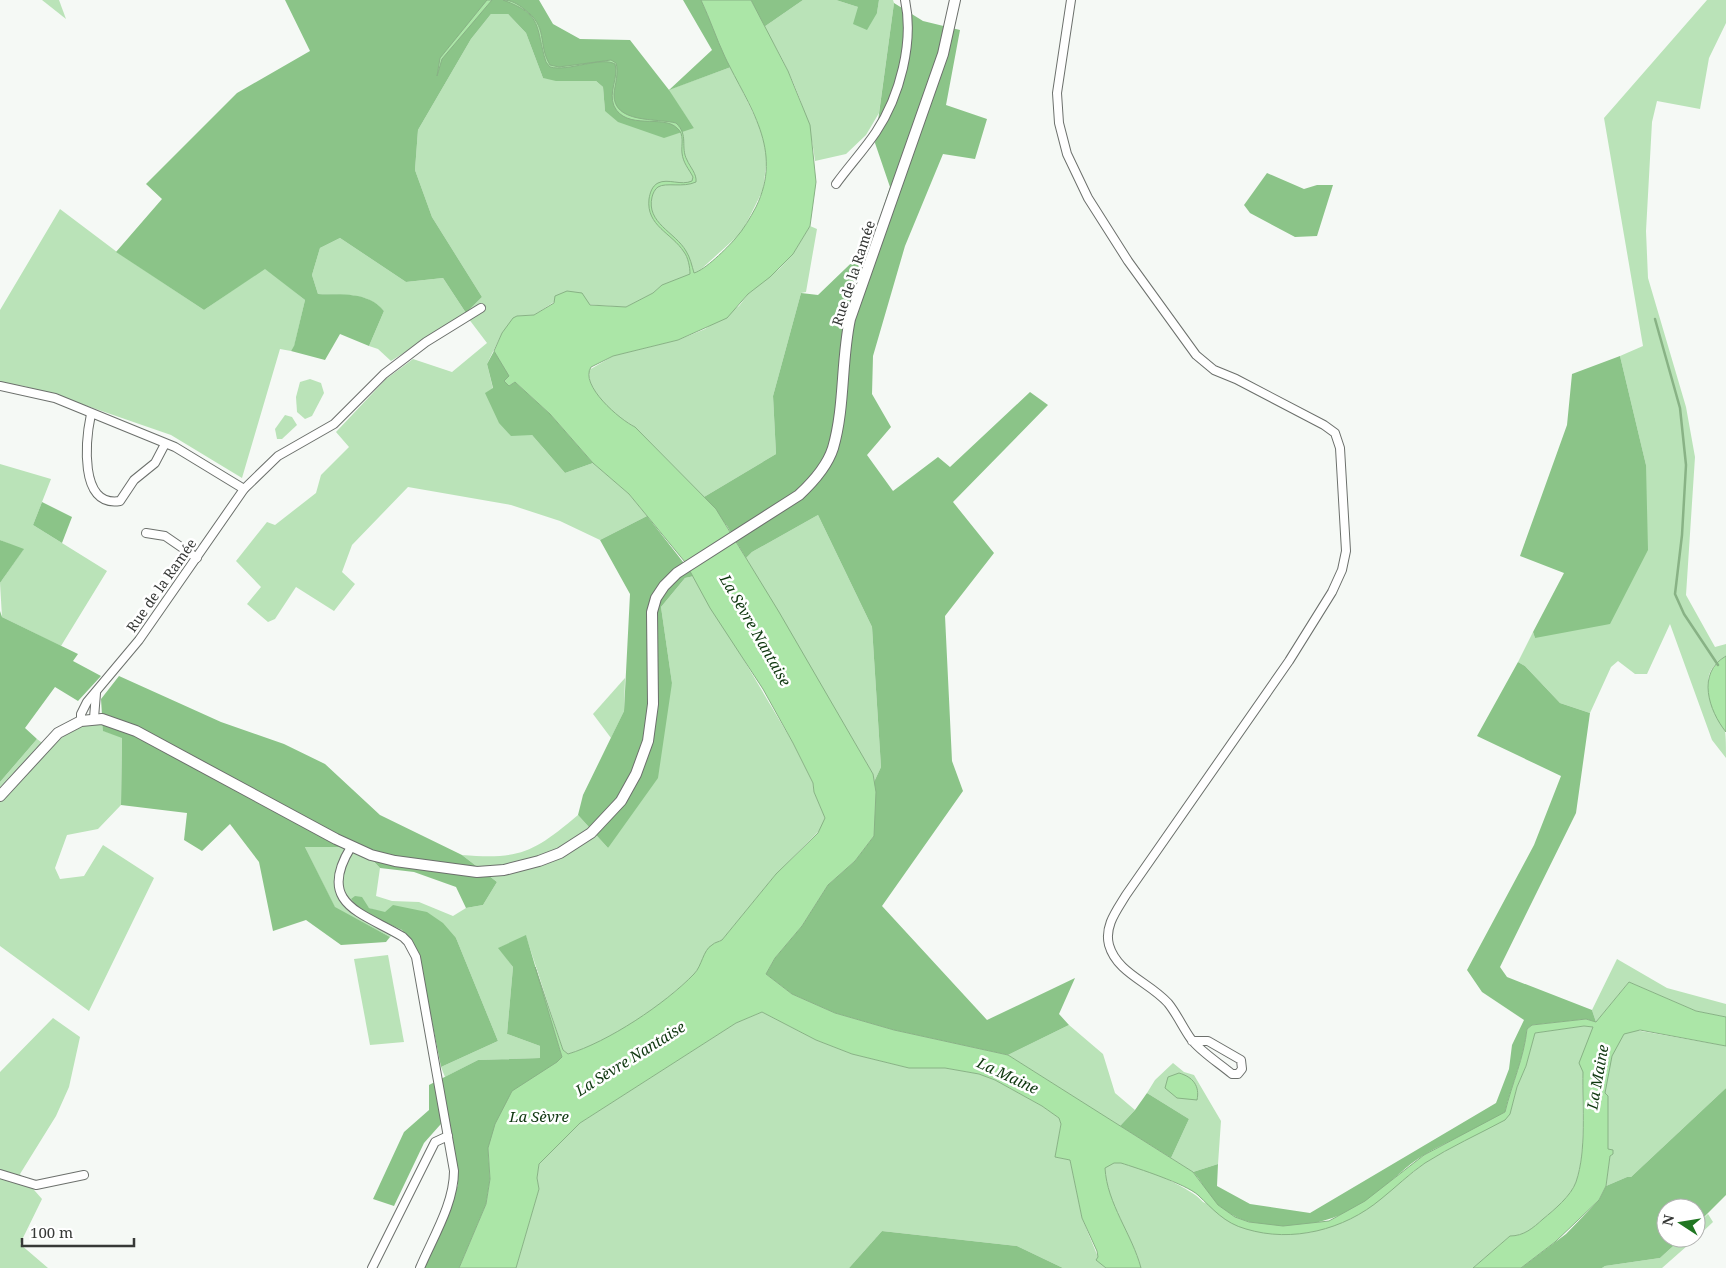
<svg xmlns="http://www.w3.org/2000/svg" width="1726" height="1268" viewBox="0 0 1726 1268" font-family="'Noto Serif',serif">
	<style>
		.green { fill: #bae3b8 }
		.forest { fill: #8bc488 }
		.water { fill: #abe6a7; stroke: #88b285 }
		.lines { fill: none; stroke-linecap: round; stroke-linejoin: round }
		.stream { stroke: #88b285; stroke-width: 2.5 }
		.minor-casing { stroke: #6c706c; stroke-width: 10 }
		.major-casing { stroke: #6c706c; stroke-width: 12 }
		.minor { stroke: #fff; stroke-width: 8 }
		.major { stroke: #fff; stroke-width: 10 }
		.labels { text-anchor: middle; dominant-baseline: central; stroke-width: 5; stroke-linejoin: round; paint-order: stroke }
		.street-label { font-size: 14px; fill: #373937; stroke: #fff }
		.water-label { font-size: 15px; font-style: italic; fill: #0f370f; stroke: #fff }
	</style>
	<rect width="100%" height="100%" fill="#f5f9f5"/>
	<g class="green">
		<path d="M 42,0 L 59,0 L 66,19 Z"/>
		<path d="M 803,0 L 836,0 L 877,13 L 879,0 L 893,0 L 894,3 L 879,113 L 866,135 L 846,154 L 815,161 C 810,113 789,68 764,27 Z"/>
		<path d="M 1707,0 L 1726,0 L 1726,23 L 1709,58 L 1700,109 L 1657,101 L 1652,122 L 1646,231 L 1648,278 L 1686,407 L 1695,457 L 1686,595 L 1715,647 L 1726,644 L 1726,656 C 1693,674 1713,707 1725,731 C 1726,737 1726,750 1726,758 L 1712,740 L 1670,624 L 1647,674 L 1635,674 L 1618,661 L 1611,667 L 1590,713 L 1560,703 L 1525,666 L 1518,662 L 1533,632 L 1535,638 L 1646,465 L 1620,356 L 1643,346 L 1604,118 Z"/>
		<path d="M 491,14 L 508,14 L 526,33 L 543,78 L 596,81 L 603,87 L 605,111 L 694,128 L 668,90 L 731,67 L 762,132 L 767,158 L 763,190 L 742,232 L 698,272 L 662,285 L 653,293 L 626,307 L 554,302 L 534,315 L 517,316 L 502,333 L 487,364 L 493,389 L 486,393 L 532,435 L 565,473 L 593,463 L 629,494 L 647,516 L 600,540 L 560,521 L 511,505 L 408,487 L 352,545 L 342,572 L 355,584 L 334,611 L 296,587 L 275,619 L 268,622 L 247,604 L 261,587 L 236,561 L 267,522 L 275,525 L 316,493 L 321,475 L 349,447 L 336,432 L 386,379 L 413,359 L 452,372 L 487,343 L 465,314 L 391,361 L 378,349 L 369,346 L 384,311 C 367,291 342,296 318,294 L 312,275 L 320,248 L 340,238 L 406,282 L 443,278 L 466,313 L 482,297 L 432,217 L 415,170 L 418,130 L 471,39 Z"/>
		<path d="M 60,209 L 117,252 L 204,310 L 265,268 L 305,300 L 294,347 L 291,351 L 280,349 L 242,478 L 171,435 L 64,398 L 24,386 L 0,383 L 0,310 Z"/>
		<path d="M 810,226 L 817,229 L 806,292 L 801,293 L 773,396 L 776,454 L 704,497 L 635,427 C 616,418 587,393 589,370 L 613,356 L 678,340 L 705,329 L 739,306 L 748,294 L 779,269 L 793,254 Z"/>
		<path d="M 310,379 L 321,383 L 324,393 L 312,416 L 305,419 L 297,412 L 296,397 L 300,382 Z"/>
		<path d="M 285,415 L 292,417 L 297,425 L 282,439 L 277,439 L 275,429 Z"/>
		<path d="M 0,464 L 51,479 L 33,525 L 107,571 L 61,646 L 2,617 L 0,583 L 23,550 L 0,540 Z"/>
		<path d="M 818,515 L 872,627 L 881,767 L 874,782 L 873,774 L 746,558 L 752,552 Z"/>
		<path d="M 694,576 L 793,743 L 813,783 L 814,792 L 825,818 L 824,826 L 776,874 L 722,940 C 719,942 715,943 712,945 C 705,954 702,966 694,974 C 662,1006 611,1041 568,1054 L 563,1050 L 526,936 L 499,948 L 513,967 L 507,1034 L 540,1046 L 540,1058 L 478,1060 L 445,1077 L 441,1067 L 498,1041 L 456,938 L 369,908 L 351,899 L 360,911 L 402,930 L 390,937 L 335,908 L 305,847 L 360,847 L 380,868 L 376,896 L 392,901 L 419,902 L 453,916 L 466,908 L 483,905 L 497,882 L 462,855 C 520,860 534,852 578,815 L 608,848 L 672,683 L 661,607 L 685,578 Z"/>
		<path d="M 625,678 L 624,711 L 611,738 L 593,714 Z"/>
		<path d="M 103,723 L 104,731 L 122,737 L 121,805 L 98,829 L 67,835 L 55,868 L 60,879 L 84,876 L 103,845 L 154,878 L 89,1011 L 0,946 L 0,782 L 37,739 L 49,748 L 75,727 Z"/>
		<path d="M 388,955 L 404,1042 L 370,1045 L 354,959 Z"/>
		<path d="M 1617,959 L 1667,988 L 1726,1004 L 1726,1017 L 1696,1011 L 1629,982 L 1596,1022 L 1592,1010 Z"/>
		<path d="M 762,1012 L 816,1040 L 852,1054 L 909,1068 L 945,1068 L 979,1074 L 995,1080 L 1042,1106 L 1059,1118 L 1061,1124 L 1055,1157 L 1070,1160 L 1082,1218 L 1098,1257 L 1106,1268 L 1063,1268 L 1017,1246 L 882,1231 L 849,1268 L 516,1268 L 539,1189 L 537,1178 L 539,1164 L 580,1123 L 736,1023 Z"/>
		<path d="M 53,1018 L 80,1037 L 69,1087 L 56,1116 L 20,1174 L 42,1199 L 20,1244 L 48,1268 L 0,1268 L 0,1072 Z"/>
		<path d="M 1069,1025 L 1103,1054 L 1115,1093 L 1135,1110 L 1120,1126 L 1008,1055 Z"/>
		<path d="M 1584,1026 L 1594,1027 L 1580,1063 L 1583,1072 C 1581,1107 1587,1149 1576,1182 C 1571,1196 1554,1210 1543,1219 C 1533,1228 1524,1236 1510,1236 L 1473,1268 L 1141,1268 C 1132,1234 1107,1205 1105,1168 C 1108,1165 1113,1162 1119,1162 C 1135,1163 1194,1189 1203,1202 L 1275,1234 L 1309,1233 L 1350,1219 L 1364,1211 L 1426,1162 L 1510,1114 L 1517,1087 L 1526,1066 L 1535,1033 Z"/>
		<path d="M 1635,1030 L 1726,1046 L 1726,1088 L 1631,1177 L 1627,1177 L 1606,1186 L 1610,1156 L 1613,1154 L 1608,1149 L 1608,1096 L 1605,1093 C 1608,1076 1610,1047 1624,1034 C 1626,1032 1632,1031 1635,1030 Z"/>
		<path d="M 1173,1063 L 1184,1072 L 1194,1075 L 1221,1121 L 1218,1164 L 1193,1172 L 1171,1158 L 1189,1119 L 1147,1093 L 1155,1080 Z"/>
		<path d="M 1708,1214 L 1713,1222 L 1696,1238 L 1696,1225 Z"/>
		<path d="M 1682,1238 L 1696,1238 L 1662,1268 L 1602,1268 L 1605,1266 L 1660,1258 Z"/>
	</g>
	<g class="forest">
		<path d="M 285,0 L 539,0 L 553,24 L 580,39 L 630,40 L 669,90 L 712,50 L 683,0 L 701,0 L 731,67 L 669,90 L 694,128 L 664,138 L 618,122 L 605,111 L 603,87 L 596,81 L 556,81 L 543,78 L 526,33 L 508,14 L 491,14 L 471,39 L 418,130 L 415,170 L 432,217 L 482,297 L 466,313 L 443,278 L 406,282 L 340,238 L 320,248 L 312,275 L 318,294 C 341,295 368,291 384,311 L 369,346 L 340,334 L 325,360 L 291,351 L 294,346 L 305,300 L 265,269 L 204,310 L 116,252 L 162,199 L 146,184 L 237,93 L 310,51 Z"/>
		<path d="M 751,0 L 803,0 L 764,27 Z"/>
		<path d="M 836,0 L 879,0 L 877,13 L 867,30 L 853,24 L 858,7 Z"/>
		<path d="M 894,3 L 923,21 L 960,30 L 946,105 L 987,119 L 975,159 L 943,154 L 905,246 L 873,356 L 872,394 L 891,427 L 867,455 L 893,491 L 938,457 L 950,467 L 1030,392 L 1048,405 L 953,502 L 994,553 L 945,616 L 952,761 L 963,791 L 882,906 L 987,1020 L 1075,978 L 1059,1014 L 1069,1025 L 1008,1055 L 894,1030 L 835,1013 L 792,994 L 766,974 L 775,958 L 802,926 L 828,885 L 855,861 L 874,836 L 874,782 L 881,767 L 872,627 L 818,515 L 752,552 L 746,558 L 727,526 L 704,497 L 776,454 L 773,396 L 801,293 L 818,295 L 871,244 L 890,187 L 875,143 Z"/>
		<path d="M 1267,173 L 1304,189 L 1317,185 L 1333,185 L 1317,236 L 1295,237 L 1250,213 L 1244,205 Z"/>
		<path d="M 494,351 L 510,376 L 509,386 L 515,382 L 550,414 L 593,463 L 565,473 L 532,435 L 511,436 L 499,423 L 485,393 L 493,388 L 487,364 Z"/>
		<path d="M 1620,356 L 1646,465 L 1648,550 L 1610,624 L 1535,638 L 1533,632 L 1564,573 L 1520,556 L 1567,425 L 1572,374 Z"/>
		<path d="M 42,502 L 72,517 L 62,543 L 33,525 Z"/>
		<path d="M 647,516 L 694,576 L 685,578 L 661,607 L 672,683 L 658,778 L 608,848 L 578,815 L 583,795 L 624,711 L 630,594 L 600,540 Z"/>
		<path d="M 0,540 L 24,549 L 0,583 Z"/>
		<path d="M 0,611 L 2,617 L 78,654 L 73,661 L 101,676 L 78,701 L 55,687 L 25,728 L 37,739 L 0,782 Z"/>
		<path d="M 1518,662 L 1525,666 L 1560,703 L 1590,713 L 1576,813 L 1500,967 L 1507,977 L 1592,1010 L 1596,1022 L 1586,1019 L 1532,1025 L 1527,1029 C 1524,1058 1512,1083 1505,1112 C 1481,1130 1450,1139 1424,1155 C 1407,1165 1393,1180 1377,1193 C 1346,1217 1313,1228 1274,1226 C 1254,1225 1234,1219 1218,1205 C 1207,1196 1203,1182 1193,1172 L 1218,1164 L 1217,1186 L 1250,1204 L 1310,1213 L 1496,1103 L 1509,1069 L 1512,1045 L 1524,1020 L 1482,992 L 1467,970 L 1534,845 L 1561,776 L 1477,736 Z"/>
		<path d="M 119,676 L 221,722 L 284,744 L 325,764 L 380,815 L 462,855 L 497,882 L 483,905 L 466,908 L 456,887 L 414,872 L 380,868 L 360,847 L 305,847 L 335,907 L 390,937 L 386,942 L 341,945 L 306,920 L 273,931 L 259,862 L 230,824 L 202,851 L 184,840 L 187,813 L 121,805 L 122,738 L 103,731 L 101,699 Z"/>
		<path d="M 355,896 L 362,897 L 369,908 L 385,912 L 393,905 L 427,912 L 443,923 L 456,938 L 498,1041 L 441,1067 L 419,956 L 402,930 L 360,911 L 351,899 Z"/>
		<path d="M 526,935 L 562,1057 L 488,1148 L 490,1179 L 486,1204 L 459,1268 L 422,1268 L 458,1185 L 448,1116 L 424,1143 L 394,1206 L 373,1199 L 404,1132 L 429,1110 L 429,1085 L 478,1060 L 540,1058 L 540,1046 L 507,1034 L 513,967 L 498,948 Z"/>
		<path d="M 1726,1088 L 1726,1195 L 1696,1225 L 1696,1208 L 1666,1208 L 1666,1238 L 1682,1238 L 1660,1258 L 1605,1266 L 1602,1268 L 1521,1268 L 1566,1234 L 1599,1200 L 1606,1186 L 1627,1177 L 1631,1177 Z"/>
		<path d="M 1147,1093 L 1189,1119 L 1171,1158 L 1120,1126 L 1135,1110 Z"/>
		<path d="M 882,1231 L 1017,1246 L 1063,1268 L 849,1268 Z"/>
	</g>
	<g class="water">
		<path d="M 487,0 L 492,0 L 442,59 L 437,76 L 440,58 Z"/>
		<path d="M 503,0 C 511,0 518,4 524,9 C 549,27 537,43 550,65 L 559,67 L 611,60 L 616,63 C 619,73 615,84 614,94 C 613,124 657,118 676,123 C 689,135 680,147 687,160 C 690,167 697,174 696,182 C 683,188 666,182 658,187 C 655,189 653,193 652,197 C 646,223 675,232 686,251 C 690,257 692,266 694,273 C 705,270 727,248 735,239 C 744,229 750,218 756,207 C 784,150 749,107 725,57 C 716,38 710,19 701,0 L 751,0 L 788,71 L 810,125 L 816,182 L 810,226 L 793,254 L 770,277 L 748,294 L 727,318 L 678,340 L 613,356 L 591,367 C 579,385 620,420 635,427 L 716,509 L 779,612 L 873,774 L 876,792 L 874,836 L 855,861 L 828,885 L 802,926 L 775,958 L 766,974 L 792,994 L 835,1013 L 894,1030 L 1008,1055 L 1193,1172 L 1218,1205 L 1235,1217 L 1249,1222 L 1283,1226 L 1329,1221 L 1365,1201 L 1424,1155 L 1505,1112 C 1512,1083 1524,1058 1527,1029 L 1532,1025 L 1586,1019 L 1596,1022 L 1629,982 L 1696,1011 L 1726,1017 L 1726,1046 L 1640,1030 L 1624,1034 L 1612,1056 L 1605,1093 L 1608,1096 L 1608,1149 L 1613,1150 L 1613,1154 L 1610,1156 L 1606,1186 L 1599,1200 L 1555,1242 L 1521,1268 L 1473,1268 L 1510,1236 C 1524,1236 1533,1228 1543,1219 C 1554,1210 1571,1196 1576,1182 C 1587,1150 1582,1106 1583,1072 L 1579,1063 L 1593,1027 L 1584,1026 L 1535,1033 L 1526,1066 L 1517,1087 L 1510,1114 L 1505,1120 C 1479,1134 1450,1147 1425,1163 C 1409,1174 1396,1187 1381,1199 C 1344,1230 1292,1243 1246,1229 C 1224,1223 1213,1209 1198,1195 C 1186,1184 1137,1168 1121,1163 L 1114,1163 L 1105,1168 C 1107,1204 1132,1234 1141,1268 L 1106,1268 L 1096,1260 L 1098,1257 L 1097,1251 L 1082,1218 L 1070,1160 L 1055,1157 L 1061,1124 L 1059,1118 L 1042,1106 L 995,1080 L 979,1074 L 945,1068 L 909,1068 L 852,1054 L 816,1040 L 762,1012 L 736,1023 L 580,1123 L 539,1164 L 537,1178 L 539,1189 L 516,1268 L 459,1268 L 486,1204 L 490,1179 L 488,1148 L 495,1124 L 512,1091 L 557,1062 L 562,1057 L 535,967 L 563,1050 L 568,1054 C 608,1042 665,1004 694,974 C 702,966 703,950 712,945 C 715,942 719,942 722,940 L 776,874 L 818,833 L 825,818 L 814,792 L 813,783 L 793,743 L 763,689 L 710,608 L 685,562 L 629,494 L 593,463 L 550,414 L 515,382 L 509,386 L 504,381 L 509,376 L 494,351 L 502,333 L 513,318 L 517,316 L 534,315 L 554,303 L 555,296 L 567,291 L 582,293 L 590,305 L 626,307 L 653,293 L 662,285 L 690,274 C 690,267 688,257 684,252 C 672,233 646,226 649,199 C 650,193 652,186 658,183 C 668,178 681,186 692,181 L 693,177 C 689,169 683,163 682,153 C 681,145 685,134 677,128 C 663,114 626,131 614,106 C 608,92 619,77 615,64 C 601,56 568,72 550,67 L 546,62 C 535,27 544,15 503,0 Z"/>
		<path d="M 1726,656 L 1726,732 C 1709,711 1696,673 1726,656 Z"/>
		<path d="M 1179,1073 C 1193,1077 1200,1086 1197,1100 L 1177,1098 L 1165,1088 L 1168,1077 Z"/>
	</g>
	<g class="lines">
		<path class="stream" d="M 1655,319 L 1680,408 L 1686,465 L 1682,535 L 1675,594 L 1684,614 L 1718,665"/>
		<defs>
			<g id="minor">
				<path d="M 1071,0 L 1057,93 L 1059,123 L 1067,154 L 1088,198 L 1128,261 L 1196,355 L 1214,370 L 1236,379 L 1324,425 L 1335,433 L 1340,448 L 1346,551 L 1342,570 L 1332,592 L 1289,661 L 1126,895 C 1117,910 1104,926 1109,945 C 1117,973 1149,982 1168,1003 C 1177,1014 1183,1028 1191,1039 C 1201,1052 1219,1063 1232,1074 L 1238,1074 L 1242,1069 L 1241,1060 L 1208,1041 L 1192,1041"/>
				<path d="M 836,184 C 849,166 864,150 876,132 C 900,96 914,42 905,0"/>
				<path d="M 0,386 L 55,398 L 175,447 L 244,489"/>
				<path d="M 91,414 C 86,438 78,508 120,501 L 134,480 L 155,463 L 165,444"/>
				<path d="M 146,533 L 165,536 L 197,558"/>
				<path d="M 94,718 L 96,693"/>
				<path d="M 81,721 L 81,714 L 87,702 L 139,640 L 244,489 L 278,456 L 334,424 L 384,374 L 426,342 L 481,308"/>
				<path d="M 351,847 C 315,905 364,913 403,937 L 408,942 L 416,957 L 454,1171 C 454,1204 433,1237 420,1268"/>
				<path d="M 0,1174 L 36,1185 L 84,1175"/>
				<path d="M 372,1268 L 435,1142 L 448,1136"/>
			</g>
			<path id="major" d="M 0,796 L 58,733 L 81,721 L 102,719 L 136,731 L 336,839 L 371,855 L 395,861 L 477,872 L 504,870 L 539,861 L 560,853 L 591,833 L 621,801 L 636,774 L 648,741 L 653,704 L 652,612 L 656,598 L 664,586 L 677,573 L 799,495 C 813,482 827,467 833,448 C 845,407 841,361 850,319 L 943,54 L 955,0"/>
		</defs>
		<use href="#minor" class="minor-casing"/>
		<use href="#major" class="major-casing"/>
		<use href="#minor" class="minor"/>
		<use href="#major" class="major"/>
	</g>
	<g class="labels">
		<g class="street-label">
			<text transform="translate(853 273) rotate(-72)">Rue de la Ramée</text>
			<text transform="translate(161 585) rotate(-55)">Rue de la Ramée</text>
		</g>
		<g class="water-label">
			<text transform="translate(756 630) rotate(60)">La Sèvre Nantaise</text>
			<text transform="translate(630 1058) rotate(-32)">La Sèvre Nantaise</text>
			<text transform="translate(1008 1075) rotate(25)">La Maine</text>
			<text transform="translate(1597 1077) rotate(-80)">La Maine</text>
			<text x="539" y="1116">La Sèvre</text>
		</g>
	</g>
	<g transform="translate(1681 1223) rotate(282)"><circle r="24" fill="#ffffff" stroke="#afb0af"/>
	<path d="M0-4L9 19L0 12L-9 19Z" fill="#207622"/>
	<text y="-8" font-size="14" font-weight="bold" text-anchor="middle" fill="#373937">N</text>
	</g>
	<path d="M22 1238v8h112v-8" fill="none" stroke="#373937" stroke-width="2.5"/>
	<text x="30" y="1238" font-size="15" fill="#373937" stroke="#ffffff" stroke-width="4" paint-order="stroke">100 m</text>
</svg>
